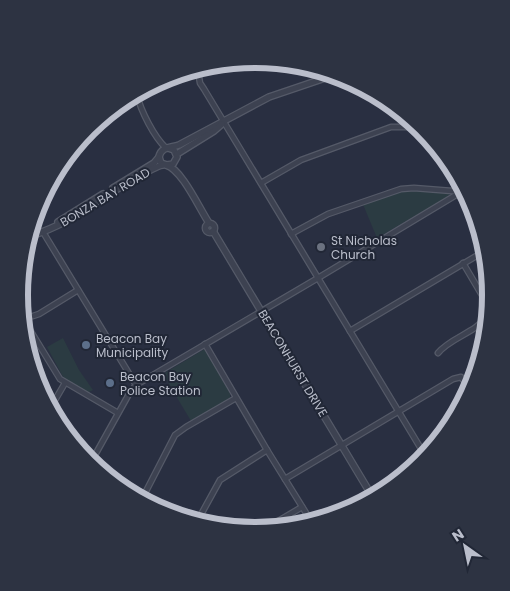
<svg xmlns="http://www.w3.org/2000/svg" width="510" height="591" viewBox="0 0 510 591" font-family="Poppins,sans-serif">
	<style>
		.green { fill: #2b3b42 }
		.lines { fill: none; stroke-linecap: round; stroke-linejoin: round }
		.minor-casing { stroke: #555a68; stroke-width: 7 }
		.tertiary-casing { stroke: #555a68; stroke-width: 8 }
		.minor { stroke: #3d4251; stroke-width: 4.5 }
		.tertiary { stroke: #3d4251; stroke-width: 5.5 }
		.worship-dot { fill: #6b7280; stroke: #212736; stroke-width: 2 }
		.service-dot { fill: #5c6f8a; stroke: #212736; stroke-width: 2 }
		.labels { text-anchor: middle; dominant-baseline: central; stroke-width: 4; stroke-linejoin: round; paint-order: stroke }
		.street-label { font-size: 12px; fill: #babecb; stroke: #212736 }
		.poi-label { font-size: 12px; fill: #babecb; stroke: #212736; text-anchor: start }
		.rim { fill: none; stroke: #babecb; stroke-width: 6 }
	</style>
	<rect width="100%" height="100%" fill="#292f41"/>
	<g class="green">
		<path d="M 407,189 L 449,192 L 450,194 L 443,200 L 377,238 L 362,202 Z"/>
		<path d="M 63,338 L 79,370 L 93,390 L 87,393 L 68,383 L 62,375 L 47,347 Z"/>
		<path d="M 203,350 L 206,350 L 230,393 L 230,398 L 191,421 L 163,374 Z"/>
	</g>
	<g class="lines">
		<defs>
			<g id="minor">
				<path d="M 198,71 L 200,83 L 204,89 L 426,457"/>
				<path d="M 137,95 C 141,111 154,137 166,148"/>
				<path d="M 261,183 L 301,160 L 391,127 L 420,127"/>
				<path d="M 43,232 L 136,385"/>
				<path d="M 291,234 L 328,214 L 401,189 L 414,188 L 465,192"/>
				<path d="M 463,263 L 489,307"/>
				<path d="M 23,317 L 33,316 L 39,314 L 78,290"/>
				<path d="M 26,317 L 27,325 L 60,379 L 118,413"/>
				<path d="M 350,331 L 483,252"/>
				<path d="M 205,344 L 267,450 L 311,521"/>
				<path d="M 438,353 C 451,337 476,333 487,316"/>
				<path d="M 51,407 L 65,383"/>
				<path d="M 90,464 L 129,394 L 136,385 L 318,278 L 461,192"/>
				<path d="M 285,479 L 453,379 L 461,377 L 471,390"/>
				<path d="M 142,499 L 175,435 L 186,427 L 236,398"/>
				<path d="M 198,520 L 220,480 L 267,450"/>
				<path d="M 263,530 L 302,507"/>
			</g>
			<g id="tertiary">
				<path d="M 168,148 L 174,150 L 177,157 L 173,164 L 167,165 L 161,163 L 159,157 C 161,146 171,148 179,145 L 269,97 L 334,75"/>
				<path d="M 177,154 L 214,131 L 222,124"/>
				<path d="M 113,188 L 154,163 L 159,157"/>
				<path d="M 58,222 L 103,194"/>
				<circle cx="210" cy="228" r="4.5"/>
				<path d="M 213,231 L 372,496"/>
				<path d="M 31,236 C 43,232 55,227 66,221 C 82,213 154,162 166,165 C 182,169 200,210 209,223"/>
			</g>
		</defs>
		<use href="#minor" class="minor-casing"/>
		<use href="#tertiary" class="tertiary-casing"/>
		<use href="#minor" class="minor"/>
		<use href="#tertiary" class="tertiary"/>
	</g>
	<circle class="worship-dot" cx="321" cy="247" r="5"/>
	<g class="service-dot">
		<circle cx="86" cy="345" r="5"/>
		<circle cx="110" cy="383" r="5"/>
	</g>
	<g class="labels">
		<g class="street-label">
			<text transform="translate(105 197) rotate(-31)">BONZA BAY ROAD</text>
			<text transform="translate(293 363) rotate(59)">BEACONHURST DRIVE</text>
		</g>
		<g class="poi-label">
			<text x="331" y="240">St Nicholas<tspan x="331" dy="14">Church</tspan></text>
			<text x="96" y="338">Beacon Bay<tspan x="96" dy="14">Municipality</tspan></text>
			<text x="120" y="376">Beacon Bay<tspan x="120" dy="14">Police Station</tspan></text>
		</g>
	</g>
	<path d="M0 0H510V591H0ZM28 295a227 227 0 1 1 454 0a227 227 0 1 1-454 0Z" fill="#2d3342" fill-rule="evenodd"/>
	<path class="rim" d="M28 295a227 227 0 1 1 454 0a227 227 0 1 1-454 0Z"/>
	<g transform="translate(465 546) rotate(327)" stroke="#212736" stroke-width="4" paint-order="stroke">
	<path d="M0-4L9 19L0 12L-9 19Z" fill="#babecb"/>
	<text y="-8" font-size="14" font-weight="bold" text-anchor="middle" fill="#babecb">N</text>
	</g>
</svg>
